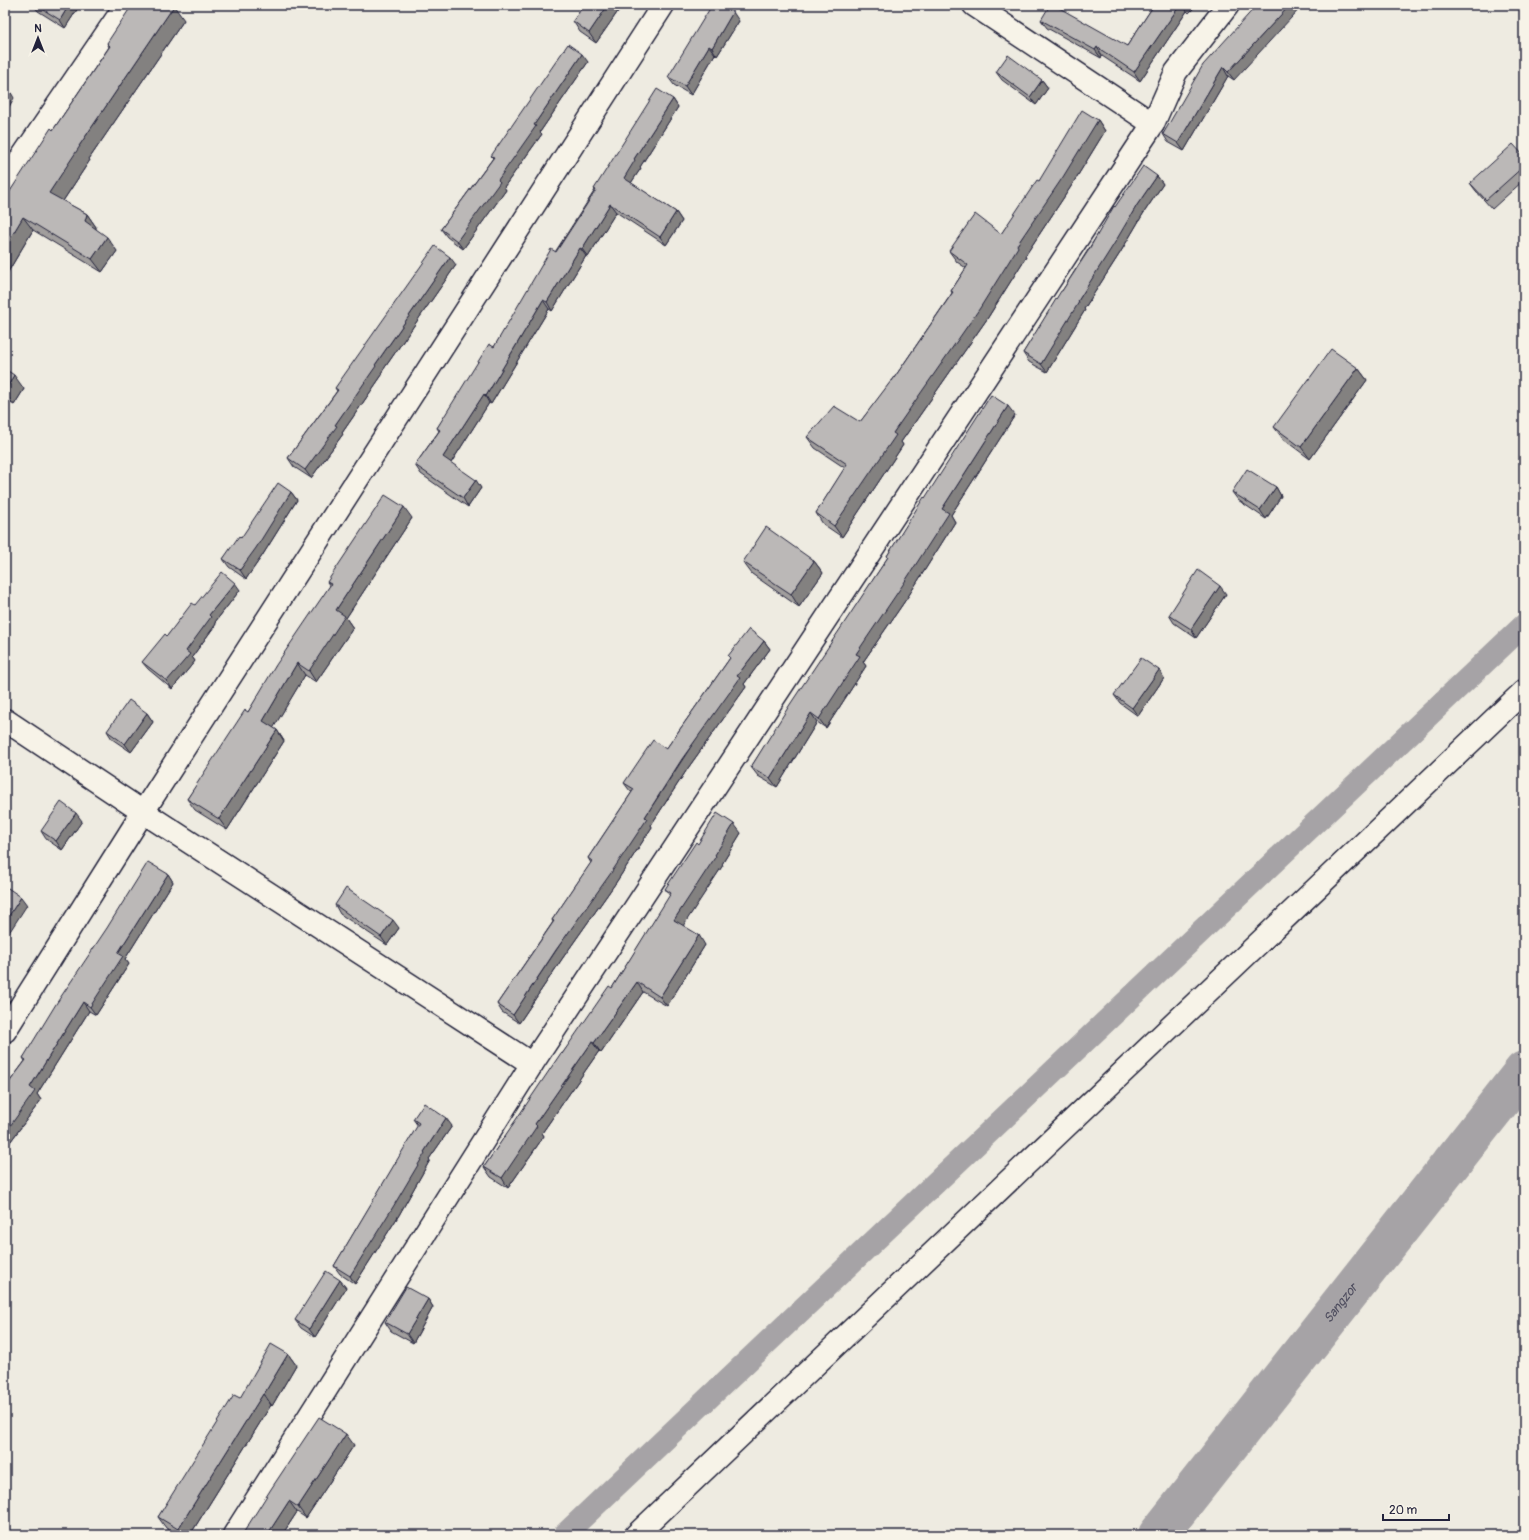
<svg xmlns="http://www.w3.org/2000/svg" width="1529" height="1540" viewBox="0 0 1529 1540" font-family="Pangolin,sans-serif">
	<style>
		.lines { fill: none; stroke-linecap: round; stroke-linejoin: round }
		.canal { stroke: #a6a3a6; stroke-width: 23 }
		.river { stroke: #a6a3a6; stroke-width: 40 }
		.minor-casing { stroke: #22223b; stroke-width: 25 }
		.minor { stroke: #f7f3e8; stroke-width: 22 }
		.wall { fill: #a19e9d; stroke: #22223b }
		.shaded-wall { fill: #838180; stroke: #22223b }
		.building { fill: #bbb8b7; stroke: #22223b }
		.labels { text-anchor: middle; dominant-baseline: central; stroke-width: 3; stroke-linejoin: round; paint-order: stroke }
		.water-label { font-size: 13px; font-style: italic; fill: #504f60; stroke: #f7f3e8 }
	</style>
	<rect width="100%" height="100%" fill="#eeebe1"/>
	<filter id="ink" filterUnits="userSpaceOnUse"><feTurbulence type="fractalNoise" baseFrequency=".025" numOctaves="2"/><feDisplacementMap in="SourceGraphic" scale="8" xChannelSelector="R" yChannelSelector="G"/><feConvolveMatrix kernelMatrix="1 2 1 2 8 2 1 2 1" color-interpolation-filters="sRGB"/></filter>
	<g filter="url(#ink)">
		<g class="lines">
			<path class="canal" d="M 564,1535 L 1524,625"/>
			<path class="river" id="s1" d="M 1158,1535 L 1524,1071"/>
			<defs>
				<g id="minor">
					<path d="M 974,5 L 1153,124"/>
					<path d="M 5,182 L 126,5"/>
					<path d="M 5,720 L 143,812 L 532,1064"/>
					<path d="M 5,1031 L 143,812 L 663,5"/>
					<path d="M 234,1535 L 532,1064 L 1153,124 L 1176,72 L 1228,5"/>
					<path d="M 636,1535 L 1524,691"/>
				</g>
			</defs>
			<use href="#minor" class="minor-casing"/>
			<use href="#minor" class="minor"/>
		</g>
		<g class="wall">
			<path d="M 33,5 L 80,5 L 65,28 L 38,11 Z"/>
			<path d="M 584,5 L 620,5 L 621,7 L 596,43 L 580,32 L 573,21 Z"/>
			<path d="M 1154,5 L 1197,5 L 1189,13 L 1187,11 L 1140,81 L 1102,56 L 1101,58 L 1047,28 L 1041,20 L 1127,46 Z"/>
			<path d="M 1257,5 L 1234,80 L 1228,76 L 1184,151 L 1168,142 L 1163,134 Z"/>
			<path d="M 184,20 L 89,159 L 90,160 L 63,201 L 87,214 L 96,227 L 96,229 L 117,251 L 102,272 L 33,230 L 5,277 L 5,199 L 53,130 L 109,47 L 107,43 Z"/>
			<path d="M 739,21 L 717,56 L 715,54 L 691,95 L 674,85 L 668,77 Z"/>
			<path d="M 588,62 L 540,132 L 542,134 L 504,187 L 506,190 L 463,249 L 447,237 L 441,229 L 493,158 L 491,156 Z"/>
			<path d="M 996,72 L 1042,80 L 1048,88 L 1036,105 L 1002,80 Z"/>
			<path d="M 673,99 L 678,107 L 640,167 L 641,168 L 631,183 L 676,212 L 682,221 L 666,245 L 616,212 L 588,257 L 586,256 L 552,311 L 549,309 L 491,404 L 489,403 L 451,463 L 481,488 L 468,507 L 421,474 L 415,465 L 439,431 L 437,428 L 494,347 L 595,190 L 594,189 Z"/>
			<path d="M 1098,120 L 1105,131 L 1070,188 L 1025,256 L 1026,257 L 987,319 L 901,442 L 903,445 L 842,537 L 823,524 L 816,513 L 845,468 L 815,448 L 807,437 L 860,422 L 892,381 L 952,293 L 951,291 L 966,268 L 957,262 L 949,251 L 1001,234 L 1039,181 Z"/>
			<path d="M 1524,156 L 1524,180 L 1492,209 L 1476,191 L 1470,183 Z"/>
			<path d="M 1157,176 L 1163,184 L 1143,214 L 1120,253 L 1084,309 L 1085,310 L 1047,372 L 1029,362 L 1023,353 L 1115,207 Z"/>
			<path d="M 456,265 L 381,373 L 382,375 L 342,433 L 343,434 L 311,478 L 294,467 L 288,458 L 337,391 L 335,388 Z"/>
			<path d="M 1358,368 L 1367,380 L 1310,459 L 1283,439 L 1274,427 Z"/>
			<path d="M 5,369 L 24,389 L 14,405 L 5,400 Z"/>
			<path d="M 1015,415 L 951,515 L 955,522 L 909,595 L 863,662 L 866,666 L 826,728 L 817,722 L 777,787 L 758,776 L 751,767 L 888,557 L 887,556 L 925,498 Z"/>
			<path d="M 1276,487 L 1281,496 L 1266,519 L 1238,500 L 1232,492 Z"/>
			<path d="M 291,492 L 297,500 L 262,556 L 246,579 L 229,567 L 223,559 L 241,538 Z"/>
			<path d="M 412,518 L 346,618 L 353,628 L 316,682 L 305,675 L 273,728 L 277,730 L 284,741 L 227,830 L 195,810 L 187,799 L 248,712 L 330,586 L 327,582 Z"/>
			<path d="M 814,561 L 823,573 L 799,607 L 752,574 L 743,562 Z"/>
			<path d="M 240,590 L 215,622 L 216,624 L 192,657 L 195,661 L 172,689 L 148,669 L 142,662 L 167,636 L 195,605 Z"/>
			<path d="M 1226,594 L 1196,638 L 1174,623 L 1169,615 Z"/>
			<path d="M 764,641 L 770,649 L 744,684 L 746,687 L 688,768 L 651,825 L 652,827 L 617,881 L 562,959 L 519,1023 L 502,1012 L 497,1004 L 553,922 L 552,920 L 591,863 L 588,858 L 632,792 L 630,791 L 624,783 L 666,749 L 730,658 L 728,656 Z"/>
			<path d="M 1164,678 L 1138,716 L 1120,703 L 1114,695 Z"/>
			<path d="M 147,713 L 153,722 L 131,752 L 112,739 L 107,731 Z"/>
			<path d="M 82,821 L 62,850 L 46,839 L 41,831 Z"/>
			<path d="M 741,833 L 722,864 L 723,865 L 683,925 L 705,945 L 667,1006 L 643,992 L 601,1053 L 599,1051 L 542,1133 L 544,1136 L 508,1188 L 491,1177 L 484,1167 L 562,1054 L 612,988 L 670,896 L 665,889 Z"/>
			<path d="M 168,874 L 173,882 L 125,959 L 129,964 L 96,1015 L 89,1011 L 37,1094 L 41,1100 L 5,1149 L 5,1088 L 25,1061 L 23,1058 Z"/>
			<path d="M 335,905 L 399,928 L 387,945 L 340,914 Z"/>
			<path d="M 413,1119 L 452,1126 L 429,1159 L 430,1160 L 399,1215 L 355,1284 L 340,1274 L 334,1266 L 418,1126 Z"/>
			<path d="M 340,1280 L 346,1288 L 315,1337 L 301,1328 L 295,1320 Z"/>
			<path d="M 428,1299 L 433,1307 L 413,1343 L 391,1331 L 385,1322 Z"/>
			<path d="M 288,1354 L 296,1365 L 272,1406 L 271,1405 L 190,1535 L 177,1535 L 166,1528 L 158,1517 L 240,1398 Z"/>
			<path d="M 354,1445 L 306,1518 L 297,1512 L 282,1535 L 242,1535 Z"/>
		</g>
		<g class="shaded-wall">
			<path d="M 69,5 L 80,5 L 65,28 L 60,20 Z"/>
			<path d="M 608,5 L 620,5 L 621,7 L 596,43 L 589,33 Z"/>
			<path d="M 1180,5 L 1183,5 L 1187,11 L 1140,81 L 1134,72 Z"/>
			<path d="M 1192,5 L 1197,5 L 1194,8 Z"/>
			<path d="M 1290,5 L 1303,5 L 1234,80 L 1228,72 Z"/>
			<path d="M 174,6 L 184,20 L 89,159 L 90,160 L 59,207 L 49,193 L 79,146 Z"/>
			<path d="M 733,12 L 739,21 L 717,56 L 712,48 Z"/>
			<path d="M 709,46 L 715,54 L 691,95 L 685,86 Z"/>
			<path d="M 1097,47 L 1102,56 L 1101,58 L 1095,50 Z"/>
			<path d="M 582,54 L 588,62 L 540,132 L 542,134 L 504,187 L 506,190 L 463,249 L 457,241 L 534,125 Z"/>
			<path d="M 1223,67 L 1228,76 L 1184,151 L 1178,143 Z"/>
			<path d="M 1042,80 L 1048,88 L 1036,105 L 1030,97 Z"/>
			<path d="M 9,89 L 14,98 L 5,114 L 5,96 Z"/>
			<path d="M 673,99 L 678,107 L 640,167 L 641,168 L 629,186 L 624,178 L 634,159 Z"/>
			<path d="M 1098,120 L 1105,131 L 1070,188 L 1025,256 L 1026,257 L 987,319 L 901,442 L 903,445 L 842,537 L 834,526 L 893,433 L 1017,245 Z"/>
			<path d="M 1157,176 L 1163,184 L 1143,214 L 1120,253 L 1084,309 L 1085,310 L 1047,372 L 1041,364 L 1078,301 L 1137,205 Z"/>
			<path d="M 610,204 L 616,212 L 588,257 L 582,249 Z"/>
			<path d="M 676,212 L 682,221 L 666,245 L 660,237 Z"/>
			<path d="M 87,214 L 96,227 L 94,235 L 85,221 Z"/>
			<path d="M 23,217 L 33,230 L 5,277 L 5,247 Z"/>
			<path d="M 107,237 L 117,251 L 102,272 L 92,259 Z"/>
			<path d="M 580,248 L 586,256 L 552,311 L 547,302 Z"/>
			<path d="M 450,257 L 456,265 L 381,373 L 382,375 L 342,433 L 343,434 L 311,478 L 305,470 L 375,365 Z"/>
			<path d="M 543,300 L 549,309 L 491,404 L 486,396 Z"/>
			<path d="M 1358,368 L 1367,380 L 1310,459 L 1301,447 Z"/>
			<path d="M 14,375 L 24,389 L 14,405 L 5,393 L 5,391 Z"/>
			<path d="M 484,394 L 489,403 L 449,466 L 443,457 Z"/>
			<path d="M 1008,406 L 1015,415 L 951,515 L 955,522 L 909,595 L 863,662 L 866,666 L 826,728 L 819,719 L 856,654 L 942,509 Z"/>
			<path d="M 476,480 L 481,488 L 468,507 L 463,498 Z"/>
			<path d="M 1276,487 L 1281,496 L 1266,519 L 1260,510 Z"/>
			<path d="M 291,492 L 297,500 L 262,556 L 246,579 L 240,570 Z"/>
			<path d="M 404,507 L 412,518 L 346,618 L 353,628 L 316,682 L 309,671 L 336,610 Z"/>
			<path d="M 814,561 L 823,573 L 799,607 L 791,594 Z"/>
			<path d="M 235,583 L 240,590 L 215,622 L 216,624 L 192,657 L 195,661 L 172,689 L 167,681 L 209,615 Z"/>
			<path d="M 1220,586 L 1226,594 L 1196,638 L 1191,629 Z"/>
			<path d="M 764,641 L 770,649 L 744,684 L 746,687 L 688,768 L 651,825 L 652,827 L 617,881 L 562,959 L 519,1023 L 513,1015 L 645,817 L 737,676 Z"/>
			<path d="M 297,663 L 305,675 L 271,732 L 263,721 Z"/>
			<path d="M 1159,670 L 1164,678 L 1138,716 L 1132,708 Z"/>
			<path d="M 147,713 L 153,722 L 131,752 L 125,744 Z"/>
			<path d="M 811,713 L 817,722 L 777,787 L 770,778 Z"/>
			<path d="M 277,730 L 284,741 L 227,830 L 219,819 Z"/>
			<path d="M 76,813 L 82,821 L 62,850 L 56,841 Z"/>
			<path d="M 734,824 L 741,833 L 722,864 L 723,865 L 681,929 L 674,920 Z"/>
			<path d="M 168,874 L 173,882 L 125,959 L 129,964 L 96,1015 L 90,1007 L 118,953 Z"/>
			<path d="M 21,897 L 27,905 L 5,939 L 5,922 Z"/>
			<path d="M 393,920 L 399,928 L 387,945 L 381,937 Z"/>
			<path d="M 699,935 L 705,945 L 667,1006 L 660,997 Z"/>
			<path d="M 637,982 L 643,992 L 601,1053 L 594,1043 Z"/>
			<path d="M 83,1002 L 89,1011 L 37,1094 L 41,1100 L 5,1149 L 5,1133 L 30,1087 Z"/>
			<path d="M 592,1042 L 599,1051 L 542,1133 L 544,1136 L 508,1188 L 502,1178 L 535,1124 Z"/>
			<path d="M 446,1118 L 452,1126 L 429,1159 L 430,1160 L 399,1215 L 355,1284 L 350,1276 L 424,1152 Z"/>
			<path d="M 5,1161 L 8,1165 L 5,1170 Z"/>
			<path d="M 340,1280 L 346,1288 L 315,1337 L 309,1329 Z"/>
			<path d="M 428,1299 L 433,1307 L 413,1343 L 407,1334 Z"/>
			<path d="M 288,1354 L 296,1365 L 272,1406 L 264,1394 Z"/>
			<path d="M 263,1394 L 271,1405 L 190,1535 L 182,1535 L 178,1529 Z"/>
			<path d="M 346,1434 L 354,1445 L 306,1518 L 298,1507 Z"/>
			<path d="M 289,1501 L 297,1512 L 282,1535 L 267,1535 Z"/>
		</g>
		<g class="building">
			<path d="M 36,5 L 69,5 L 60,20 Z"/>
			<path d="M 132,5 L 172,5 L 174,6 L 79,146 L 80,146 L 49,193 L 87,214 L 85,221 L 107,237 L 92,259 L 23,217 L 5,247 L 5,199 L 51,128 L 53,130 L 110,46 L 107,43 Z"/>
			<path d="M 584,5 L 608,5 L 589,33 L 573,21 Z"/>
			<path d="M 712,5 L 721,5 L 733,12 L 712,48 L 709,46 L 685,86 L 668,77 Z"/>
			<path d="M 1050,5 L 1054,5 L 1127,46 L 1154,5 L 1180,5 L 1134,72 L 1097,47 L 1095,50 L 1041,20 Z"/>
			<path d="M 1257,5 L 1290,5 L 1228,72 L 1223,67 L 1178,143 L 1163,134 L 1203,65 Z"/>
			<path d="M 568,44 L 582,54 L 534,125 L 536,126 L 498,180 L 500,182 L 457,241 L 441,229 L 494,157 L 491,156 Z"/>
			<path d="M 1008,55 L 1042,80 L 1030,97 L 996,72 Z"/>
			<path d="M 5,87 L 9,89 L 5,96 Z"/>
			<path d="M 657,89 L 673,99 L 634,159 L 635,160 L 624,178 L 676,212 L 660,237 L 610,204 L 582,249 L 580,248 L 547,302 L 543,300 L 486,396 L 484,394 L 443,457 L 476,480 L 463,498 L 415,465 L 440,430 L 437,428 L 489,344 L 494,347 L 551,249 L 556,252 L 596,190 L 594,189 Z"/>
			<path d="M 1082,110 L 1098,120 L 1063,177 L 1017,245 L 1018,247 L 980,308 L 893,433 L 896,435 L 834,526 L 816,513 L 847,464 L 807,437 L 834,406 L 860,422 L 891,381 L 892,381 L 953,292 L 951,291 L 968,265 L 949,251 L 975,214 L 1001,234 L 1037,180 L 1039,181 Z"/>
			<path d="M 1513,144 L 1524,156 L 1524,166 L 1486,200 L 1470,183 Z"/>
			<path d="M 1143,166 L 1157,176 L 1137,205 L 1114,244 L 1078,301 L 1079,302 L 1041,364 L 1023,353 L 1061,291 L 1062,291 L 1088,251 L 1114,206 L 1115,207 Z"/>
			<path d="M 435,246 L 450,257 L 375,365 L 376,366 L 335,425 L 337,426 L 305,470 L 288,458 L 338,390 L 335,388 Z"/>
			<path d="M 1331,349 L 1358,368 L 1301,447 L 1274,427 Z"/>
			<path d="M 5,369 L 14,375 L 5,391 Z"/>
			<path d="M 991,395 L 1008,406 L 942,509 L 949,513 L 902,586 L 856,654 L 860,656 L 819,719 L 811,713 L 770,778 L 751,767 L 789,706 L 888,557 L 887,556 L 924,497 L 925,498 Z"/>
			<path d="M 1247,469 L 1276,487 L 1260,510 L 1232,492 Z"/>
			<path d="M 278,483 L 291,492 L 256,548 L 240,570 L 223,559 L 239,536 L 241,538 Z"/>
			<path d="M 385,495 L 404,507 L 336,610 L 345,616 L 309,671 L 297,663 L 263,721 L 277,730 L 219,819 L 187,799 L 245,710 L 248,712 L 276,665 L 331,584 L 327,582 Z"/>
			<path d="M 766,527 L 814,561 L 791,594 L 743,562 Z"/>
			<path d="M 1198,570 L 1220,586 L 1191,629 L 1169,615 Z"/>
			<path d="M 222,572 L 235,583 L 209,615 L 211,617 L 186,651 L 190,654 L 167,681 L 142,662 L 165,634 L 167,636 L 192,603 L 195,605 Z"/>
			<path d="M 749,629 L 764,641 L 737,676 L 740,678 L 682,759 L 645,817 L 647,819 L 611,873 L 556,950 L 513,1015 L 497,1004 L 554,921 L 552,920 L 592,861 L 588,858 L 634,789 L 624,783 L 653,740 L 666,749 L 730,658 L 728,656 Z"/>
			<path d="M 1141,658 L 1159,670 L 1132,708 L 1114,695 Z"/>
			<path d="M 129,700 L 147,713 L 125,744 L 107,731 Z"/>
			<path d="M 61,802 L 76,813 L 56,841 L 41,831 Z"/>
			<path d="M 717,813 L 734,824 L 715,855 L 716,856 L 674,920 L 699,935 L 660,997 L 637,982 L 594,1043 L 592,1042 L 535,1124 L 537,1126 L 502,1178 L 484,1167 L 561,1053 L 562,1054 L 609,986 L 612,988 L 671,893 L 665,889 L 696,842 L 698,844 Z"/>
			<path d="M 148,862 L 168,874 L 118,953 L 123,956 L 90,1007 L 83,1002 L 30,1087 L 35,1091 L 5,1133 L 5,1088 L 26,1060 L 23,1058 L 56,1004 L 107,928 Z"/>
			<path d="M 5,886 L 21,897 L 5,922 Z"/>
			<path d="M 346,888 L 393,920 L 381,937 L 335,905 Z"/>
			<path d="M 424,1103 L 446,1118 L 424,1152 L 425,1153 L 393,1207 L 350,1276 L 334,1266 L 419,1123 L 413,1119 Z"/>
			<path d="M 326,1271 L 340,1280 L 309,1329 L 295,1320 Z"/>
			<path d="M 406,1287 L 428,1299 L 407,1334 L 385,1322 Z"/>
			<path d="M 271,1344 L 288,1354 L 264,1394 L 263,1394 L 178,1529 L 158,1517 L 234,1395 L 240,1398 Z"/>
			<path d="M 319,1417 L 346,1434 L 298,1507 L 289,1501 L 267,1535 L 242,1535 L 271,1489 Z"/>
		</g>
	</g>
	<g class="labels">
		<g class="water-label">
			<text stroke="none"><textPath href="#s1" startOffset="295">Sangzor</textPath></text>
		</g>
	</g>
	<rect width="1529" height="1540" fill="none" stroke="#f7f3e8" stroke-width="20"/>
	<rect x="10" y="10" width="1509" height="1520" fill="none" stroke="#22223b" stroke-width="1.5" filter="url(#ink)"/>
	<g transform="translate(38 38)" stroke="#f7f3e8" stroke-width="3" paint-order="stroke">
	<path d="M0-3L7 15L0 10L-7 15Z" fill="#22223b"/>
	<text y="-6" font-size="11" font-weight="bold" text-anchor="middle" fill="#22223b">N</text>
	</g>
	<path d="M1383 1514v6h66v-6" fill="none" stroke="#22223b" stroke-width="2"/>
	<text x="1389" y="1514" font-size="12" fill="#22223b" stroke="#f7f3e8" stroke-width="3" paint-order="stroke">20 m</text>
</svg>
